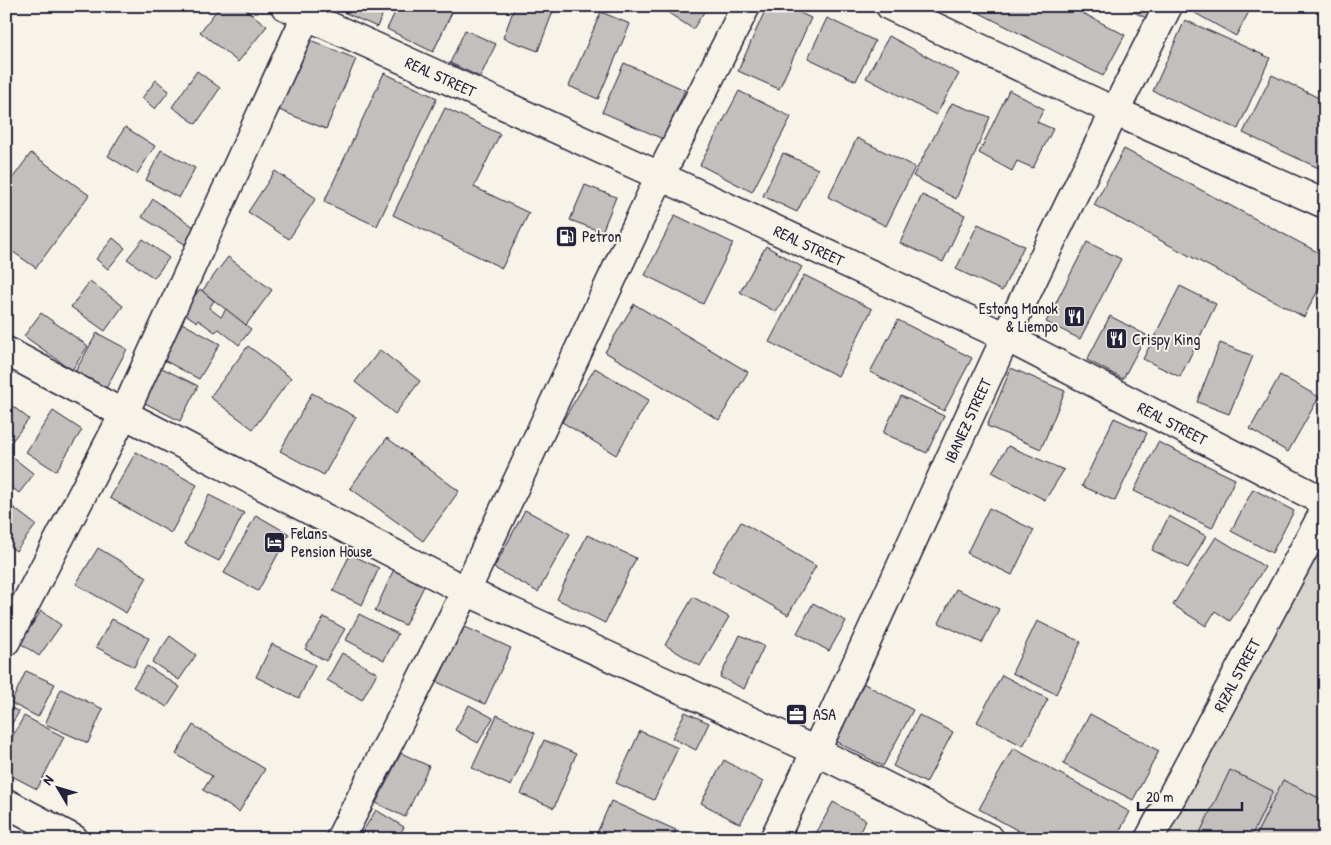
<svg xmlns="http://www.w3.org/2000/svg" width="1331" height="845" viewBox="0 0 1331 845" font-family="'Patrick Hand',sans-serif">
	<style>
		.park { fill: #d8d5cf; stroke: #7d7c85 }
		.building { fill: #c2bfbd; stroke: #22223b }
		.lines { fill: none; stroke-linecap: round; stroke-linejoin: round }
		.minor-casing { stroke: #22223b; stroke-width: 31 }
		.minor { stroke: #f7f3e8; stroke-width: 28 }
		.labels { text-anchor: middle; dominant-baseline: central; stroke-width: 4; stroke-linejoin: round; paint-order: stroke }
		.street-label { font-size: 16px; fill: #22223b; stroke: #f7f3e8 }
		.poi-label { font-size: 16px; fill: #22223b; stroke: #f7f3e8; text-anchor: start }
	</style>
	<rect width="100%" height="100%" fill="#f7f3e8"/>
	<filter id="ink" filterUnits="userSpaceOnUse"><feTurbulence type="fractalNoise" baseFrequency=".02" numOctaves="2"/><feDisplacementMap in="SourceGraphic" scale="10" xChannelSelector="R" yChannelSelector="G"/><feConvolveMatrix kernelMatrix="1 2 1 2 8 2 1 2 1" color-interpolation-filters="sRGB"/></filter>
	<g filter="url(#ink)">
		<path class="park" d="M 1325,531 L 1325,839 L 1165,839 Z"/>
		<g class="building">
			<path d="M 220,6 L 241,6 L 267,26 L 238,62 L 200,32 Z"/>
			<path d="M 346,6 L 386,6 L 377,27 L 343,12 Z"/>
			<path d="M 398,6 L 455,6 L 433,52 L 387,29 Z"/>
			<path d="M 515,6 L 555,6 L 538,51 L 503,38 Z"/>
			<path d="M 658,6 L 708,6 L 693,29 Z"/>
			<path d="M 767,6 L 785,6 L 811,18 L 779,89 L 738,71 Z"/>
			<path d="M 966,6 L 1069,6 L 1125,35 L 1103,76 Z"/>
			<path d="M 1122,6 L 1152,6 L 1146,18 Z"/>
			<path d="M 1198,6 L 1252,6 L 1236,36 L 1195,13 Z"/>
			<path d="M 601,12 L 630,24 L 598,99 L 569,86 Z"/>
			<path d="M 827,18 L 875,41 L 856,81 L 808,58 Z"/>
			<path d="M 1185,20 L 1270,58 L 1238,129 L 1153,91 Z"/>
			<path d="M 465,30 L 496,44 L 480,77 L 450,63 Z"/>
			<path d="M 889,36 L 959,74 L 936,115 L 866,78 Z"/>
			<path d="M 308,39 L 356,59 L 326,129 L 279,110 Z"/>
			<path d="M 624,63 L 685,90 L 663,139 L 602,112 Z"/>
			<path d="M 197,71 L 220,88 L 196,124 L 172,107 Z"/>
			<path d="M 384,73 L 437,98 L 377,226 L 324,202 Z"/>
			<path d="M 1272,75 L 1325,101 L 1325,171 L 1243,133 Z"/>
			<path d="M 156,80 L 169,91 L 155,109 L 142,98 Z"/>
			<path d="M 1009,90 L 1044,109 L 1037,122 L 1053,129 L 1033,168 L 1017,161 L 1012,171 L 979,153 Z"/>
			<path d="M 739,91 L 791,117 L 752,192 L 700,165 Z"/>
			<path d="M 952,103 L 990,117 L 956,199 L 913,176 Z"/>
			<path d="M 445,108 L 500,134 L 474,187 L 529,213 L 502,268 L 393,215 Z"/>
			<path d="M 125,127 L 155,146 L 137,174 L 108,156 Z"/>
			<path d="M 857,138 L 915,167 L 886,226 L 828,197 Z"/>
			<path d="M 1124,149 L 1325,256 L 1325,277 L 1304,317 L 1094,205 Z"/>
			<path d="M 161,150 L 195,168 L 179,198 L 146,180 Z"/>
			<path d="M 31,153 L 89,195 L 36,268 L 6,247 L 6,187 Z"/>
			<path d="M 783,153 L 818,169 L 797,212 L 763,196 Z"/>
			<path d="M 275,171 L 316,198 L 289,239 L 248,212 Z"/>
			<path d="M 585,185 L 616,197 L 602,232 L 570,220 Z"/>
			<path d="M 922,195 L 965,215 L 943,262 L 900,243 Z"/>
			<path d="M 153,199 L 197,229 L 186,245 L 142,217 Z"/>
			<path d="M 675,215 L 733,243 L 703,304 L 645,275 Z"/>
			<path d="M 978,224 L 1024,246 L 1002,291 L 956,269 Z"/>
			<path d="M 113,238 L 125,248 L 108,269 L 96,259 Z"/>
			<path d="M 143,239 L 169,258 L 154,278 L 127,259 Z"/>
			<path d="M 1087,242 L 1121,259 L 1080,339 L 1046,322 Z"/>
			<path d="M 766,246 L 802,267 L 776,312 L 740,292 Z"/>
			<path d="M 228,257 L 272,290 L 246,325 L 202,291 Z"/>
			<path d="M 804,275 L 872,309 L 838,376 L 769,342 Z"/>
			<path d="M 90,281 L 123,306 L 105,331 L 71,307 Z"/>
			<path d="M 1180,286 L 1216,304 L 1180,377 L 1143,359 Z"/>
			<path d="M 200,289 L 214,301 L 209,308 L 221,317 L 226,309 L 251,329 L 239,345 L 219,329 L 215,332 L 198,320 L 197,322 L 182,312 Z"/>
			<path d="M 634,304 L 748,372 L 719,420 L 605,352 Z"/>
			<path d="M 41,313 L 88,346 L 72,370 L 24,336 Z"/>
			<path d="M 1110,316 L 1146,335 L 1123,379 L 1087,360 Z"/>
			<path d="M 898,320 L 972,358 L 944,411 L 870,372 Z"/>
			<path d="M 180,322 L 220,344 L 199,379 L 160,358 Z"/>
			<path d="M 97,333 L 127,349 L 102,396 L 71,379 Z"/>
			<path d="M 1220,343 L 1253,356 L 1229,414 L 1197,402 Z"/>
			<path d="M 248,346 L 291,378 L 253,429 L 210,397 Z"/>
			<path d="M 380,350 L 420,381 L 395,414 L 355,382 Z"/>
			<path d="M 152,363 L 198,386 L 180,421 L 135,398 Z"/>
			<path d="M 595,368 L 649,400 L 616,455 L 562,422 Z"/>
			<path d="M 1011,368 L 1065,391 L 1041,449 L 987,426 Z"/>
			<path d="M 1280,375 L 1319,397 L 1288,452 L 1250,429 Z"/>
			<path d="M 312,393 L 356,417 L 324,475 L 280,451 Z"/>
			<path d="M 901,396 L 944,416 L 927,453 L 883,433 Z"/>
			<path d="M 6,401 L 29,419 L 12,441 L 6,436 Z"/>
			<path d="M 53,411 L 82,430 L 56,471 L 26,452 Z"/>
			<path d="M 1114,418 L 1147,433 L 1115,501 L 1082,486 Z"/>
			<path d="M 387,438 L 459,491 L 423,541 L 350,488 Z"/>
			<path d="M 1158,442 L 1235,479 L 1212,528 L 1134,491 Z"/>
			<path d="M 1008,446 L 1064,470 L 1045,500 L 992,472 Z"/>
			<path d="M 6,452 L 34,474 L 19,493 L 6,483 Z"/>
			<path d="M 136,452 L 197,485 L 171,533 L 110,498 Z"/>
			<path d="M 1253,489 L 1294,511 L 1272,553 L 1231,531 Z"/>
			<path d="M 209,495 L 244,513 L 219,561 L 185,544 Z"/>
			<path d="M 6,502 L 36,525 L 16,551 L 6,544 Z"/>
			<path d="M 989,508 L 1034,530 L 1012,575 L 967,553 Z"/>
			<path d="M 525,510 L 570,534 L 538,592 L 494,568 Z"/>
			<path d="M 256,515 L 289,534 L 258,591 L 224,573 Z"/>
			<path d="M 1169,516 L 1206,536 L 1188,568 L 1152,550 Z"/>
			<path d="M 741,522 L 816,566 L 788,615 L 712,571 Z"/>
			<path d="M 587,535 L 636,558 L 605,623 L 557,599 Z"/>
			<path d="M 1216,537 L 1265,567 L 1230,621 L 1215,611 L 1206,626 L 1173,605 Z"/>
			<path d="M 98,548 L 147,577 L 126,613 L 76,584 Z"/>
			<path d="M 350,554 L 379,568 L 362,605 L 333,591 Z"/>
			<path d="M 394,569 L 425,584 L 405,625 L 375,611 Z"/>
			<path d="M 956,589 L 999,609 L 982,643 L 939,623 Z"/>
			<path d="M 693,597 L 729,617 L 700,666 L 665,645 Z"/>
			<path d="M 813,603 L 846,621 L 829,651 L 797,633 Z"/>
			<path d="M 41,611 L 61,625 L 39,656 L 20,643 Z"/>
			<path d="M 359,614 L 398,634 L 384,660 L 346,640 Z"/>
			<path d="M 324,617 L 345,629 L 326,661 L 305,649 Z"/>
			<path d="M 112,619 L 149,638 L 134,667 L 96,647 Z"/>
			<path d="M 1037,621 L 1081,642 L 1056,694 L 1012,673 Z"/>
			<path d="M 463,626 L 511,648 L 485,704 L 437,682 Z"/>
			<path d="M 740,635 L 764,646 L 744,689 L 720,677 Z"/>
			<path d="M 170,636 L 196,655 L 179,680 L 152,662 Z"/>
			<path d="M 272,644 L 315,665 L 299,698 L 256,677 Z"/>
			<path d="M 342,653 L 377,673 L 362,700 L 327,680 Z"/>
			<path d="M 147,666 L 180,687 L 167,707 L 133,687 Z"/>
			<path d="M 26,671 L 55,684 L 38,717 L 11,703 Z"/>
			<path d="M 1002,675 L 1048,699 L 1023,746 L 977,722 Z"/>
			<path d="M 859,681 L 913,710 L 883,766 L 829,738 Z"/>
			<path d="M 61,689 L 103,709 L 88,743 L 45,724 Z"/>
			<path d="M 6,705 L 19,712 L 6,733 Z"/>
			<path d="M 469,705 L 493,718 L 478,743 L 455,730 Z"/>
			<path d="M 685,712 L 709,723 L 696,750 L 672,738 Z"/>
			<path d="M 1090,714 L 1159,751 L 1133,800 L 1063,764 Z"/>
			<path d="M 497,715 L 535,733 L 511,786 L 472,768 Z"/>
			<path d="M 919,715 L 953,732 L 926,783 L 893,766 Z"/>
			<path d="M 24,716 L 64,737 L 37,789 L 6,773 L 6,748 Z"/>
			<path d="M 193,725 L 265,769 L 239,812 L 203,790 L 212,776 L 176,754 Z"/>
			<path d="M 640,731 L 678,748 L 654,800 L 616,783 Z"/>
			<path d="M 544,740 L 576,754 L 554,808 L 521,794 Z"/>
			<path d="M 1013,748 L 1130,812 L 1115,839 L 1033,839 L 979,809 Z"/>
			<path d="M 401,753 L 429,766 L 405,817 L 376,803 Z"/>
			<path d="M 724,760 L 763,782 L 740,824 L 701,803 Z"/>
			<path d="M 1230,770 L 1273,791 L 1250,839 L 1197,839 Z"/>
			<path d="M 1283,780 L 1325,801 L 1325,839 L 1254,839 Z"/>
			<path d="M 611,801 L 676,830 L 672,839 L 603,839 L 596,835 Z"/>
			<path d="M 833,802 L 866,820 L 856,839 L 813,839 Z"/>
			<path d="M 376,810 L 404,827 L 397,839 L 358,839 Z"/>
		</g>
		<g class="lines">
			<defs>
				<g id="minor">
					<path id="s1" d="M 285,6 L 660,176 L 1006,337 L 1325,502"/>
					<path d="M 890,6 L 1114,111 L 1325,204"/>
					<path d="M 6,351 L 124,414 L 466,591 L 816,751 L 990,839"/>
					<path d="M 6,641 L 124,414 L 306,16"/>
					<path d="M 6,803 L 74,839"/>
					<path d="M 340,839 L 466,591 L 660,176 L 746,6"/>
					<path id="s2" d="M 774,839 C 854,673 928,505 1005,339 C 1057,227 1112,116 1168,6"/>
					<path id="s3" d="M 1149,839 L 1325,510"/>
				</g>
			</defs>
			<use href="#minor" class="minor-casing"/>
			<use href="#minor" class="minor"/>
		</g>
	</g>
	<defs>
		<symbol id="fuel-square" viewBox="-11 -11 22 22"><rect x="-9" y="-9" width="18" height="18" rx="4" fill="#22223b" stroke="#f7f3e8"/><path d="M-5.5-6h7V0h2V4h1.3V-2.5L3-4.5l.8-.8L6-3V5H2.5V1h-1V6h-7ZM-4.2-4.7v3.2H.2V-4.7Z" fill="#fff"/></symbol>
		<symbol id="restaurant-square" viewBox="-11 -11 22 22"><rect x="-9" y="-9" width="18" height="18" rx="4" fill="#22223b" stroke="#f7f3e8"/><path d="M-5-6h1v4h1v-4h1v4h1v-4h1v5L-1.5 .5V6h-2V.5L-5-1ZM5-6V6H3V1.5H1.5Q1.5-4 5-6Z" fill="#fff"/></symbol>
		<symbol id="hotel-square" viewBox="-11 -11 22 22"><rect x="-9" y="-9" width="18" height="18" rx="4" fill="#22223b" stroke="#f7f3e8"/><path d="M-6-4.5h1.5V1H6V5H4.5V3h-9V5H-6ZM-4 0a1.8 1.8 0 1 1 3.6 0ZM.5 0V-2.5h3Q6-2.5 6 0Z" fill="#fff"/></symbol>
		<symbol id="office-square" viewBox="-11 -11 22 22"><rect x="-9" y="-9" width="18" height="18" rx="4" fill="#22223b" stroke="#f7f3e8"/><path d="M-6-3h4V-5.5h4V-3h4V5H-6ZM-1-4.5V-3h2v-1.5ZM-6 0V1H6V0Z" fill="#fff"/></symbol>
	</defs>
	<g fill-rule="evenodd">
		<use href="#fuel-square" x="554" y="224" width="25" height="25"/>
		<use href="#restaurant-square" x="1062" y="304" width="25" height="25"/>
		<use href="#restaurant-square" x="1104" y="326" width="25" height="25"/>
		<use href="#hotel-square" x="262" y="530" width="25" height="25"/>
		<use href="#office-square" x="784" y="702" width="25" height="25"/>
	</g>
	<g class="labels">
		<g class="street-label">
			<text stroke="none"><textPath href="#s1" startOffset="171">REAL STREET</textPath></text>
			<text stroke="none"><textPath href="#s1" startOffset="576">REAL STREET</textPath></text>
			<text stroke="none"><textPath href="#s2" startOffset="461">IBANEZ STREET</textPath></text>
			<text stroke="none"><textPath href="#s1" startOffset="981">REAL STREET</textPath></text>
			<text stroke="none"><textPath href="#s3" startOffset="186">RIZAL STREET</textPath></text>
		</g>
		<g class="poi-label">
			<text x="582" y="236">Petron</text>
			<text x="1058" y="308" text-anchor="end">Estong Manok<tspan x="1058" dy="18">&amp; Liempo</tspan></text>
			<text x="1132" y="339">Crispy King</text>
			<text x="291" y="533">Felans<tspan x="291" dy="18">Pension House</tspan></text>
			<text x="813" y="714">ASA</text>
		</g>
	</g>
	<rect width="1331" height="845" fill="none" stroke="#f7f3e8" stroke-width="25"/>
	<rect x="12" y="12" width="1306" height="820" fill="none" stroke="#22223b" stroke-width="2" filter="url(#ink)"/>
	<g transform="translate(58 788) rotate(308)" stroke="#f7f3e8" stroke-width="4" paint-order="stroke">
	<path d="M0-4L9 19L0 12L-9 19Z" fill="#22223b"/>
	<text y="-8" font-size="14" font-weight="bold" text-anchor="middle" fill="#22223b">N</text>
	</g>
	<path d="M1138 802v8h104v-8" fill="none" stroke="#22223b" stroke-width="2.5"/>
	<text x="1146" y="802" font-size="15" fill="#22223b" stroke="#f7f3e8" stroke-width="4" paint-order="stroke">20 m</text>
</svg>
